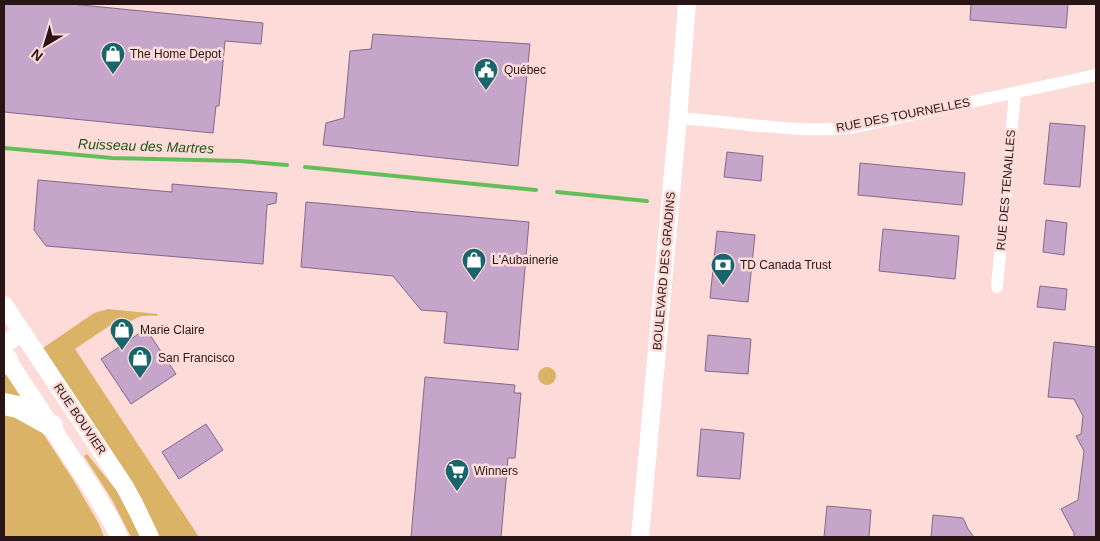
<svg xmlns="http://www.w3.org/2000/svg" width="1100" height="541" viewBox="0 0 1100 541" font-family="Helvetica,sans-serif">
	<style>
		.green { fill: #dbb367 }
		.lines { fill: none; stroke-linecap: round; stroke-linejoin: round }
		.stream { stroke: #63be5a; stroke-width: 4 }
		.building { fill: #c5a5ca; stroke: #856789 }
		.street { stroke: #fff; stroke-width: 12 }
		.secondary { stroke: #fff; stroke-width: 18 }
		.highway { stroke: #fff; stroke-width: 22 }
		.labels { text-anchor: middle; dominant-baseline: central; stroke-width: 5; stroke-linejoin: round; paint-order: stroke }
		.poi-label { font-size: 12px; fill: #291515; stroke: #fddbd9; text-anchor: start }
		.street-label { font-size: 12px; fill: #291515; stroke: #fddbd9 }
		.water-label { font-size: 14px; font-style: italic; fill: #1a5614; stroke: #fddbd9 }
	</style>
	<rect width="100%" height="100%" fill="#fddbd9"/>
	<g class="green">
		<path d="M 108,309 L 158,314 L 157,316 C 137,315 137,317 121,329 L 120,328 L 115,322 L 75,349 L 199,537 L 158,537 L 142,499 L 122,467 L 43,348 L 94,313 Z"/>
		<circle cx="547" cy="376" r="9"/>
		<path d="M 7,374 L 23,397 L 4,399 L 4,375 Z"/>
		<path d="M 4,411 L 34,422 L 44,435 L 74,481 L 99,524 L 104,537 L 4,537 Z"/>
		<path d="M 87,454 L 126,502 L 142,537 L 131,537 L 111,498 L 84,456 Z"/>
	</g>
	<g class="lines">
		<g class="stream">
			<path d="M 4,148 L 112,158 L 240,161 L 287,165"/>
			<path d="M 305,167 L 536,190"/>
			<path d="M 557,192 L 647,201"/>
		</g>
	</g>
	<g class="building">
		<path d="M 4,4 L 71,4 L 263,23 L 261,44 L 225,41 L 219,106 L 216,106 L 213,133 L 4,112 Z"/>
		<path d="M 971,4 L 1068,4 L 1066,28 L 970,20 Z"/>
		<path d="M 373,34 L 530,44 L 518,166 L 323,145 L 326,123 L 344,118 L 350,51 L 371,49 Z"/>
		<path d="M 1050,123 L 1085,126 L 1080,187 L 1044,184 Z"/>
		<path d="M 727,152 L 763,156 L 761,181 L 724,177 Z"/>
		<path d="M 860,163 L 965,173 L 962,205 L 858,195 Z"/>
		<path d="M 38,180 L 172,192 L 172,184 L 277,193 L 276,203 L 267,205 L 263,264 L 46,246 L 34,230 Z"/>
		<path d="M 306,202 L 529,222 L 518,350 L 444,343 L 447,312 L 421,310 L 393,276 L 301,267 Z"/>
		<path d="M 1046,220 L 1067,223 L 1064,255 L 1043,252 Z"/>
		<path d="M 883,229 L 959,236 L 955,279 L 879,271 Z"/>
		<path d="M 717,231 L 755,235 L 748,302 L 710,298 Z"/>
		<path d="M 1040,286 L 1067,289 L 1065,310 L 1037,307 Z"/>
		<path d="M 146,329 L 176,374 L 131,404 L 101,359 Z"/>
		<path d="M 708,335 L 751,339 L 748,374 L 705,371 Z"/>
		<path d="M 1054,342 L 1096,347 L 1096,537 L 1074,537 L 1074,533 L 1061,509 L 1078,500 L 1084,451 L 1076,436 L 1081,434 L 1083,416 L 1074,399 L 1048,397 Z"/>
		<path d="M 425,377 L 515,385 L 514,393 L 521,393 L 515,458 L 508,458 L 501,537 L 411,537 Z"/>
		<path d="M 206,424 L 223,450 L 179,479 L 162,452 Z"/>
		<path d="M 701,429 L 744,433 L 740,479 L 697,476 Z"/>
		<path d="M 827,506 L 871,510 L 869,537 L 824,537 Z"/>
		<path d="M 933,515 L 963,518 L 968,529 L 974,537 L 931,537 Z"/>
	</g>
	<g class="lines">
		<g class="street">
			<path d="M 678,118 C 736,122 793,133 851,128 L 1096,75"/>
			<path d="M 997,287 L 1015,93"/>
		</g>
		<g class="secondary">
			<path d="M 4,305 L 125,487 L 139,514 L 150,537"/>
			<path d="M 4,345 L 21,332"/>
			<path d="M 4,355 L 93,490 L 112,522 L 119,537"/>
			<path d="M 640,537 L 678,118 L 687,4"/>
		</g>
		<g class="highway">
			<path d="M 4,364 L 7,360"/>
			<path d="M 4,404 L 18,407 L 52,426"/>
		</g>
	</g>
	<defs>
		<symbol id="shop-pin" viewBox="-11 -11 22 30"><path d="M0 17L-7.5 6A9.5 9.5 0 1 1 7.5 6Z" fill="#18666b" stroke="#fddbd9"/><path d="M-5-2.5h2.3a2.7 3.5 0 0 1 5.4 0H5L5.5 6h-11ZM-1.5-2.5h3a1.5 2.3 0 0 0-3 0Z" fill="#fff"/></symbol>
		<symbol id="civic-pin" viewBox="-11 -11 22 30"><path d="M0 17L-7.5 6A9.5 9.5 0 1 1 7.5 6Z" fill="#18666b" stroke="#fddbd9"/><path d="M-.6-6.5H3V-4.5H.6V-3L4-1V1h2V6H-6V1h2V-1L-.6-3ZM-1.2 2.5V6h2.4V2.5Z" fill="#fff"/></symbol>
		<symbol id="bank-pin" viewBox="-11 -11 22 30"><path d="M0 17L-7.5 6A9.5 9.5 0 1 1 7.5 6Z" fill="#18666b" stroke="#fddbd9"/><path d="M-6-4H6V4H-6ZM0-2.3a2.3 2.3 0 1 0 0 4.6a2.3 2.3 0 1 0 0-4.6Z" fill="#fff"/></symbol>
		<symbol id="supermarket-pin" viewBox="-11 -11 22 30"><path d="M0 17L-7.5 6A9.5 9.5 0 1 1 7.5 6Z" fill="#18666b" stroke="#fddbd9"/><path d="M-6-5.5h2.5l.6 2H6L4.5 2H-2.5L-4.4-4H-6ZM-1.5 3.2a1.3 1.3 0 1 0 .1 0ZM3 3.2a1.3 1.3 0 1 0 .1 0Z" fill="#fff"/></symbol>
	</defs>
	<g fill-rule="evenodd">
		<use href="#shop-pin" x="99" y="40" width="28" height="38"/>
		<use href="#civic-pin" x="472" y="56" width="28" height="38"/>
		<use href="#shop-pin" x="460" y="246" width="28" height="38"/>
		<use href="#bank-pin" x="709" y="251" width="28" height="38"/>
		<use href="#shop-pin" x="108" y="316" width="28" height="38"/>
		<use href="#shop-pin" x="126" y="344" width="28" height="38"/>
		<use href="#supermarket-pin" x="443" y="457" width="28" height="38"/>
	</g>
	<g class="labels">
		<g class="poi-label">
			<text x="130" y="54">The Home Depot</text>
			<text x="504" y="70">Québec</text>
			<text x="492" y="260">L'Aubainerie</text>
			<text x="740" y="265">TD Canada Trust</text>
			<text x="140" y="330">Marie Claire</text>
			<text x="158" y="358">San Francisco</text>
			<text x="474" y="471">Winners</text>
		</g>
		<g class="street-label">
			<text transform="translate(903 115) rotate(-11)">RUE DES TOURNELLES</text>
			<text transform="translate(1006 190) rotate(-85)">RUE DES TENAILLES</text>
			<text transform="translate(664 271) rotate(-85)">BOULEVARD DES GRADINS</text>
			<text transform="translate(80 419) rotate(56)">RUE BOUVIER</text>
		</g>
		<g class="water-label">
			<text transform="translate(146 146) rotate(2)">Ruisseau des Martres</text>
		</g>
	</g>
	<rect width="1100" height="541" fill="none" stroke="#291515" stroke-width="10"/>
	<g transform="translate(45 45) rotate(218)" stroke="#fddbd9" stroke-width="4" paint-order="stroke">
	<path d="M0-4L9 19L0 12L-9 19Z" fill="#291515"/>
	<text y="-8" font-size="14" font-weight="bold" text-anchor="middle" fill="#291515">N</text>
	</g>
</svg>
